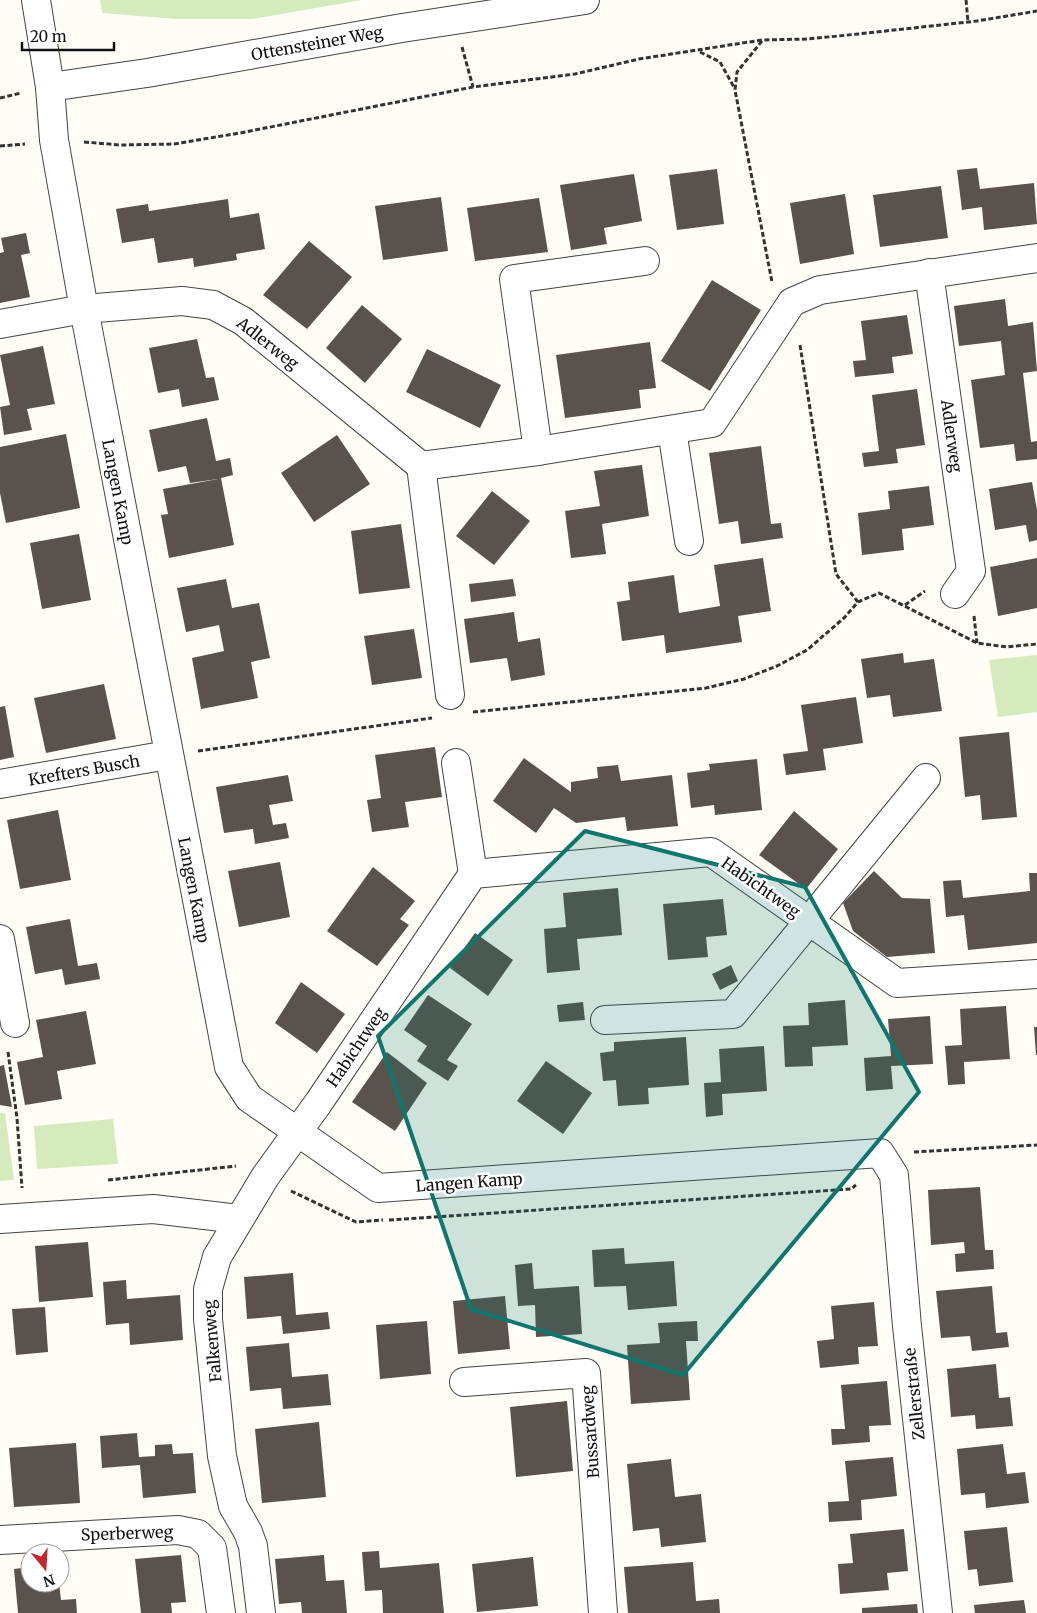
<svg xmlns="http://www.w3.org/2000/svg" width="1037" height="1613" viewBox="0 0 1037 1613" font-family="Merriweather,serif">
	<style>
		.green { fill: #d5ebbd }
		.building { fill: #5a524d }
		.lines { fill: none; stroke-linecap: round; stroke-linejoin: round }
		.street-casing { stroke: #444; stroke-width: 30 }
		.path { stroke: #333; stroke-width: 3; stroke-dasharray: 5 2.5; stroke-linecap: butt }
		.street { stroke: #fff; stroke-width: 28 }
		.marked { fill: #0f766e; fill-opacity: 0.2; stroke: #0f766e; stroke-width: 4; stroke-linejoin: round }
		.labels { text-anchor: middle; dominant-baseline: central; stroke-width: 5; stroke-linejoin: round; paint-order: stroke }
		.street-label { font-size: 16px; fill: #111; stroke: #fff }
	</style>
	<rect width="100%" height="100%" fill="#fffdf5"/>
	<g class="green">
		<path d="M 100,0 L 362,0 L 253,19 L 176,19 L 102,13 Z"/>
		<path d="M 1037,655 L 1037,712 L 998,717 L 989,660 Z"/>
		<path d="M 0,1113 L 5,1113 L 14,1180 L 0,1181 Z"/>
		<path d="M 113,1119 L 118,1164 L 37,1169 L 34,1126 Z"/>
	</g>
	<g class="building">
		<path d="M 977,168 L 980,189 L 1034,183 L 1037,224 L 984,230 L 982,207 L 962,210 L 957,170 Z"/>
		<path d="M 717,169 L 724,224 L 677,230 L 669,175 Z"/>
		<path d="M 634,174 L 642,221 L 604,228 L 607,244 L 571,250 L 560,185 Z"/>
		<path d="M 941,186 L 948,238 L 880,247 L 873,195 Z"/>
		<path d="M 845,194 L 854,254 L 800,264 L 790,203 Z"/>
		<path d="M 441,197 L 448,251 L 383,260 L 375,206 Z"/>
		<path d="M 539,198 L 548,252 L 475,261 L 467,208 Z"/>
		<path d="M 228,199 L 230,218 L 259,213 L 265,249 L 236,254 L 237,260 L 194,267 L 193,258 L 158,263 L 154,238 L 122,243 L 116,209 L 148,204 L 149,211 Z"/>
		<path d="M 26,233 L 30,253 L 21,255 L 30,297 L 0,303 L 0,253 L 4,252 L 1,238 Z"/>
		<path d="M 309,241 L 352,277 L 307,329 L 263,295 Z"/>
		<path d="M 712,280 L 761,310 L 710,391 L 661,361 Z"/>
		<path d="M 1005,299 L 1008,326 L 1033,322 L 1037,371 L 1023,373 L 1031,442 L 1037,441 L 1037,459 L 1016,461 L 1014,444 L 980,448 L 971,380 L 1005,375 L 1001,341 L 959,346 L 954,306 Z"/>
		<path d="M 362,305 L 402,339 L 365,383 L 326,348 Z"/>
		<path d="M 907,315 L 913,354 L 892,357 L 894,373 L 855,377 L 853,361 L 866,360 L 861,321 Z"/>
		<path d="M 197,339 L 206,378 L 214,377 L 219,400 L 182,407 L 179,389 L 158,393 L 149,348 Z"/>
		<path d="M 650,342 L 656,388 L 639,390 L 641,408 L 565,418 L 556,355 Z"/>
		<path d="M 43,346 L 55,404 L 27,409 L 32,430 L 4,435 L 0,407 L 10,405 L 0,355 Z"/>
		<path d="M 427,349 L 501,385 L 480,428 L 406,392 Z"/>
		<path d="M 917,389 L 925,445 L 896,449 L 898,463 L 864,467 L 862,453 L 879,451 L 872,395 Z"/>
		<path d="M 207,418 L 216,461 L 230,458 L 233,475 L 221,478 L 234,545 L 169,558 L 161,515 L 168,514 L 163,489 L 218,479 L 190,483 L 186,466 L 158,472 L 149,430 Z"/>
		<path d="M 66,434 L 80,508 L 6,523 L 0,493 L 0,447 Z"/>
		<path d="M 337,435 L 370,484 L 314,522 L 281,473 Z"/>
		<path d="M 761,446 L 771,524 L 781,523 L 783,538 L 741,544 L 738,521 L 719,524 L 709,453 Z"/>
		<path d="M 642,465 L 649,516 L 602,524 L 606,554 L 571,558 L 565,511 L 600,506 L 594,471 Z"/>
		<path d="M 1032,482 L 1037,510 L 1037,540 L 1029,542 L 1026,525 L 995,530 L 989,489 Z"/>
		<path d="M 929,486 L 934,525 L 902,529 L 904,550 L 862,555 L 858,513 L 890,509 L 888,491 Z"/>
		<path d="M 492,491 L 530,521 L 494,565 L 456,536 Z"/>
		<path d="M 401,524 L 410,588 L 359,594 L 351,531 Z"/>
		<path d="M 79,534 L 91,600 L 42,609 L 30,543 Z"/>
		<path d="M 763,558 L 771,611 L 738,616 L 742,642 L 666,653 L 664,635 L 622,641 L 617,602 L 630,600 L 628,582 L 674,575 L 679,613 L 720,606 L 714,565 Z"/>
		<path d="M 1037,558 L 1037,608 L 998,616 L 990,567 Z"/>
		<path d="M 226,579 L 232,608 L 259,603 L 270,658 L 251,662 L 258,698 L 201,709 L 192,658 L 224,651 L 219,625 L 186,632 L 177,588 Z"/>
		<path d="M 513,579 L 516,596 L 471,602 L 469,584 Z"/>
		<path d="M 514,612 L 518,642 L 540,638 L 545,675 L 511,681 L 507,658 L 470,663 L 464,619 Z"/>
		<path d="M 414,629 L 422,678 L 372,685 L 364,636 Z"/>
		<path d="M 903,653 L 904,663 L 934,659 L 942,711 L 893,717 L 890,695 L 867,698 L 861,659 Z"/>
		<path d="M 104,684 L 116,739 L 46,753 L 34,698 Z"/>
		<path d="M 856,697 L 863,743 L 823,749 L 826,770 L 786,775 L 783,754 L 808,751 L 801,705 Z"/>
		<path d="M 5,706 L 14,757 L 0,760 L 0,707 Z"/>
		<path d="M 1009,732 L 1017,817 L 982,820 L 980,795 L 965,797 L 959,737 Z"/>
		<path d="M 435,747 L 442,797 L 405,802 L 409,827 L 372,832 L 367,800 L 381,798 L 375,755 Z"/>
		<path d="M 524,758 L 571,792 L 571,782 L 598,778 L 597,767 L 618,765 L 621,781 L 672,775 L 678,826 L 627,831 L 625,817 L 576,823 L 554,808 L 536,833 L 493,801 Z"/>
		<path d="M 757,759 L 762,810 L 715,815 L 714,805 L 691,808 L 687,773 L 710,770 L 709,764 Z"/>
		<path d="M 288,775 L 293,801 L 269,805 L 273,825 L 286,823 L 289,838 L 255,844 L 253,829 L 224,833 L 216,787 Z"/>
		<path d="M 58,810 L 71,880 L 20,889 L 7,820 Z"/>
		<path d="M 794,811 L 838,849 L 806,889 L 759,855 Z"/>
		<path d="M 280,862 L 290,917 L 239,927 L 228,871 Z"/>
		<path d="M 373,867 L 415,901 L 400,919 L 409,925 L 377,966 L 327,931 Z"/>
		<path d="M 874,871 L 902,898 L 930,899 L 935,953 L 887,957 L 853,931 L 843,903 Z"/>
		<path d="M 1029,873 L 1037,873 L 1037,943 L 968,950 L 964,915 L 946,917 L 943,881 L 961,880 L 963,898 L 1030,891 Z"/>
		<path d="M 618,888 L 622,935 L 577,939 L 580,970 L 547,973 L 544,929 L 566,927 L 563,893 Z"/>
		<path d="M 723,899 L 727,935 L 706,937 L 708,957 L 668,960 L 663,904 Z"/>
		<path d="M 70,919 L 78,966 L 97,963 L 100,979 L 65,985 L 62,969 L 35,974 L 26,927 Z"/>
		<path d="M 475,933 L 513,960 L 488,996 L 450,968 Z"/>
		<path d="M 731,965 L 738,981 L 720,990 L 712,974 Z"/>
		<path d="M 301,982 L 345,1014 L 317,1053 L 275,1023 Z"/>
		<path d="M 428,995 L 472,1024 L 447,1060 L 458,1066 L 448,1081 L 417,1061 L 427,1046 L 404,1030 Z"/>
		<path d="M 845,1000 L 848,1045 L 812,1047 L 813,1066 L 785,1067 L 783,1026 L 809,1025 L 808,1003 Z"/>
		<path d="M 583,1002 L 585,1020 L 559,1022 L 557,1005 Z"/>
		<path d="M 1006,1006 L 1010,1059 L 964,1062 L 965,1084 L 948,1085 L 945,1046 L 962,1045 L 960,1009 Z"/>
		<path d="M 86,1011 L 96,1064 L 57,1071 L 62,1099 L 25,1105 L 17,1062 L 43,1057 L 36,1020 Z"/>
		<path d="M 930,1016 L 933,1064 L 891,1066 L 893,1089 L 866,1091 L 864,1058 L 891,1056 L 888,1019 Z"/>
		<path d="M 1034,1027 L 1037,1027 L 1037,1055 L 1036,1055 Z"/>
		<path d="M 686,1037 L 689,1085 L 648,1088 L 649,1104 L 618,1106 L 616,1080 L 603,1081 L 600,1053 L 614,1051 L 614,1042 Z"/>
		<path d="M 764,1046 L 767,1091 L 722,1094 L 723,1115 L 706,1117 L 704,1083 L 721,1082 L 719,1049 Z"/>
		<path d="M 387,1052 L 427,1083 L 395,1131 L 352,1102 Z"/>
		<path d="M 546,1061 L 592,1093 L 563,1134 L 517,1101 Z"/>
		<path d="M 4,1065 L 12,1107 L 0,1105 L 0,1066 Z"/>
		<path d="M 980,1187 L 985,1250 L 993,1250 L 994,1269 L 956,1272 L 955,1254 L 965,1253 L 964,1242 L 931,1245 L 928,1190 Z"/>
		<path d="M 88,1242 L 93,1297 L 39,1302 L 35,1246 Z"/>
		<path d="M 624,1248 L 625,1264 L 674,1261 L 677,1306 L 628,1310 L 626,1286 L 594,1287 L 592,1250 Z"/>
		<path d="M 532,1263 L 534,1289 L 579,1286 L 582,1334 L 536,1337 L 535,1305 L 518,1306 L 515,1265 Z"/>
		<path d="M 293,1273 L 296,1315 L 328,1312 L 330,1329 L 283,1334 L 281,1316 L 247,1319 L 244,1277 Z"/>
		<path d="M 126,1280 L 127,1299 L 180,1295 L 183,1340 L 130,1345 L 129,1323 L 106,1325 L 103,1282 Z"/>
		<path d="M 992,1286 L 996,1333 L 1007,1332 L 1009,1347 L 972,1351 L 970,1336 L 941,1338 L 936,1291 Z"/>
		<path d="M 505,1296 L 510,1349 L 458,1354 L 453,1301 Z"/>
		<path d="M 874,1302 L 878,1346 L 858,1347 L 859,1364 L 820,1368 L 817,1341 L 834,1339 L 831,1306 Z"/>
		<path d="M 45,1307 L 48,1352 L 16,1355 L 12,1309 Z"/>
		<path d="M 427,1321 L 431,1374 L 380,1379 L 376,1325 Z"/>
		<path d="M 697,1321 L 698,1341 L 686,1341 L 690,1400 L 631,1404 L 627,1345 L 660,1343 L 658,1323 Z"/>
		<path d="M 289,1343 L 292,1377 L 328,1374 L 331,1405 L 283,1409 L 281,1388 L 250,1391 L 246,1347 Z"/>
		<path d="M 996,1364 L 999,1398 L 1010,1397 L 1013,1426 L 976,1429 L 975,1415 L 951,1417 L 947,1369 Z"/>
		<path d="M 887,1381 L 891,1425 L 869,1426 L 870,1442 L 832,1445 L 831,1429 L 845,1429 L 841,1385 Z"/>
		<path d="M 567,1401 L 573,1471 L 516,1477 L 510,1407 Z"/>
		<path d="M 319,1422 L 326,1497 L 262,1503 L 255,1429 Z"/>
		<path d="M 137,1433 L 139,1457 L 155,1456 L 155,1445 L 172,1444 L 173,1454 L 193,1453 L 196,1493 L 143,1498 L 140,1465 L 102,1468 L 100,1436 Z"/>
		<path d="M 76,1443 L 80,1503 L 14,1507 L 9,1448 Z"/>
		<path d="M 1003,1444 L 1007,1474 L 1025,1472 L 1029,1503 L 986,1508 L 985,1493 L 961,1495 L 957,1449 Z"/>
		<path d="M 893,1457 L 897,1496 L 861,1500 L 862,1520 L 829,1522 L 828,1502 L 849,1501 L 845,1461 Z"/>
		<path d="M 671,1459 L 675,1497 L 701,1494 L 706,1542 L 661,1547 L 659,1528 L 633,1531 L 627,1464 Z"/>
		<path d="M 1007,1527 L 1013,1582 L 979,1586 L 977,1569 L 968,1570 L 964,1531 Z"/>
		<path d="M 904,1529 L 908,1571 L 887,1573 L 889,1590 L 840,1594 L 838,1564 L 853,1563 L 850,1534 Z"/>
		<path d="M 379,1551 L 380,1568 L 439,1563 L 444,1613 L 383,1613 L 382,1590 L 365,1591 L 362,1552 Z"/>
		<path d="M 181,1555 L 186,1602 L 171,1603 L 172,1613 L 141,1613 L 135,1559 Z"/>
		<path d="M 324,1555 L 326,1581 L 344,1580 L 347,1613 L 302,1613 L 301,1602 L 279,1604 L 275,1559 Z"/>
		<path d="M 533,1557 L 538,1606 L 477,1612 L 472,1564 Z"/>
		<path d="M 693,1562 L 696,1601 L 719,1599 L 720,1613 L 628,1613 L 624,1567 Z"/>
		<path d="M 30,1567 L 30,1583 L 59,1583 L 61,1600 L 76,1599 L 77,1613 L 18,1613 L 14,1569 Z"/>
		<path d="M 1024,1600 L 1026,1613 L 975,1613 L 974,1605 Z"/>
		<path d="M 917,1604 L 918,1613 L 862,1613 L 862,1608 Z"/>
	</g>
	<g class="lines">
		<defs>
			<g id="street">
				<path d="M 36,0 L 50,87 L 54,140 L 84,309 L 229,1067 L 249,1098 L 378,1188 L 880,1153 L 894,1175 L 907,1326 L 938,1613"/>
				<path d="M 50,87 L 147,73 L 402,28 L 585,0"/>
				<path d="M 929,273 L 971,571 L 955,594"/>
				<path d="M 0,324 L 84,309 L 182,301 L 213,305 L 243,321 L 421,466 L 538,451 L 712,423 L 792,302 L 820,290 L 1037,258"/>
				<path d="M 672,430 L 689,541"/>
				<path d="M 538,451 L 514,279 L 645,261"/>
				<path d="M 421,466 L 450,695"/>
				<path d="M 456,763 L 473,874"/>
				<path d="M 0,784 L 168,755"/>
				<path d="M 0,939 L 15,1023"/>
				<path d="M 605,1020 L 733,1014 L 926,778"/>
				<path d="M 0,1219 L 153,1209 L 239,1219"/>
				<path d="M 464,1382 L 586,1373 L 603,1613"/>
				<path d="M 0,1540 L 178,1530 L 198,1534 L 212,1548 L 221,1613"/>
				<path d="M 261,1613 L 253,1546 L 248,1532 L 233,1506 L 222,1456 L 208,1319 L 208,1289 L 217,1257 L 265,1177 L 319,1102 L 473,874 L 711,852 L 897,983 L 1037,974"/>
			</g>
		</defs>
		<use href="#street" class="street-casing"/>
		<g class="path">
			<path d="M 966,0 L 968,22"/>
			<path d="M 762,41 L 737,72 L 735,90 L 772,282"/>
			<path d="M 462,47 L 473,87"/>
			<path d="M 700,52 L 720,62 L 735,89"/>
			<path d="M 0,98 L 21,93"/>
			<path d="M 84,142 L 120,145 L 174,144 L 240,133 L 473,87 L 575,74 L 639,59 L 762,40 L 808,39 L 858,34 L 977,21 L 1037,11"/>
			<path d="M 0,146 L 25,144"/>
			<path d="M 800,345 L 836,574 L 858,602"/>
			<path d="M 905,605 L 925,591"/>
			<path d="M 974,616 L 977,643"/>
			<path d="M 473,712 L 706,688 L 744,679 L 777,666 L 807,650 L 844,618 L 858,602 L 879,593 L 977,643 L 1007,647 L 1037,644"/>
			<path d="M 198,751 L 432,718"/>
			<path d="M 8,1052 L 17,1118 L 22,1188"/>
			<path d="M 914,1152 L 1037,1145"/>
			<path d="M 108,1180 L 236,1166"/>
			<path d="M 291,1191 L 356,1222 L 383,1220"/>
			<path d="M 389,1220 L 851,1189 L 856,1185"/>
		</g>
		<use href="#street" class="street"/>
	</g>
	<path class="marked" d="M 585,831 L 805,887 L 919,1092 L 683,1375 L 471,1309 L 378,1036 Z"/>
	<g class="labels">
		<g class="street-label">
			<text transform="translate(317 43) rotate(-10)">Ottensteiner Weg</text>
			<text transform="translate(268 343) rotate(38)">Adlerweg</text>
			<text transform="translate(952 436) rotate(82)">Adlerweg</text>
			<text transform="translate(118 492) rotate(79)">Langen Kamp</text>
			<text transform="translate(84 770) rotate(-10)">Krefters Busch</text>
			<text transform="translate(761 887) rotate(35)">Habichtweg</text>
			<text transform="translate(194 890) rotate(79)">Langen Kamp</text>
			<text transform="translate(356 1047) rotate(-56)">Habichtweg</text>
			<text transform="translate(469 1182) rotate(-4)">Langen Kamp</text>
			<text transform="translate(212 1341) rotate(-95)">Falkenweg</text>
			<text transform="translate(914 1394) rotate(-96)">Zellerstraße</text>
			<text transform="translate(590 1432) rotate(-94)">Bussardweg</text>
			<text transform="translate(127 1533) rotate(-2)">Sperberweg</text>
		</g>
	</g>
	<g transform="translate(45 1568) rotate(162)"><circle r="24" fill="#ffffff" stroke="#a0a0a0"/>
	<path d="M0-4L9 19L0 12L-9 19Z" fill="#c4262e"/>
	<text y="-8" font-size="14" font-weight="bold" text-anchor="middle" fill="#111111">N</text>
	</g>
	<path d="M22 42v8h92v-8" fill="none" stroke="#111111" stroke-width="2.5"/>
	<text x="30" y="42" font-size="15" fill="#111111" stroke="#ffffff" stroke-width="4" paint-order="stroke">20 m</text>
</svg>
